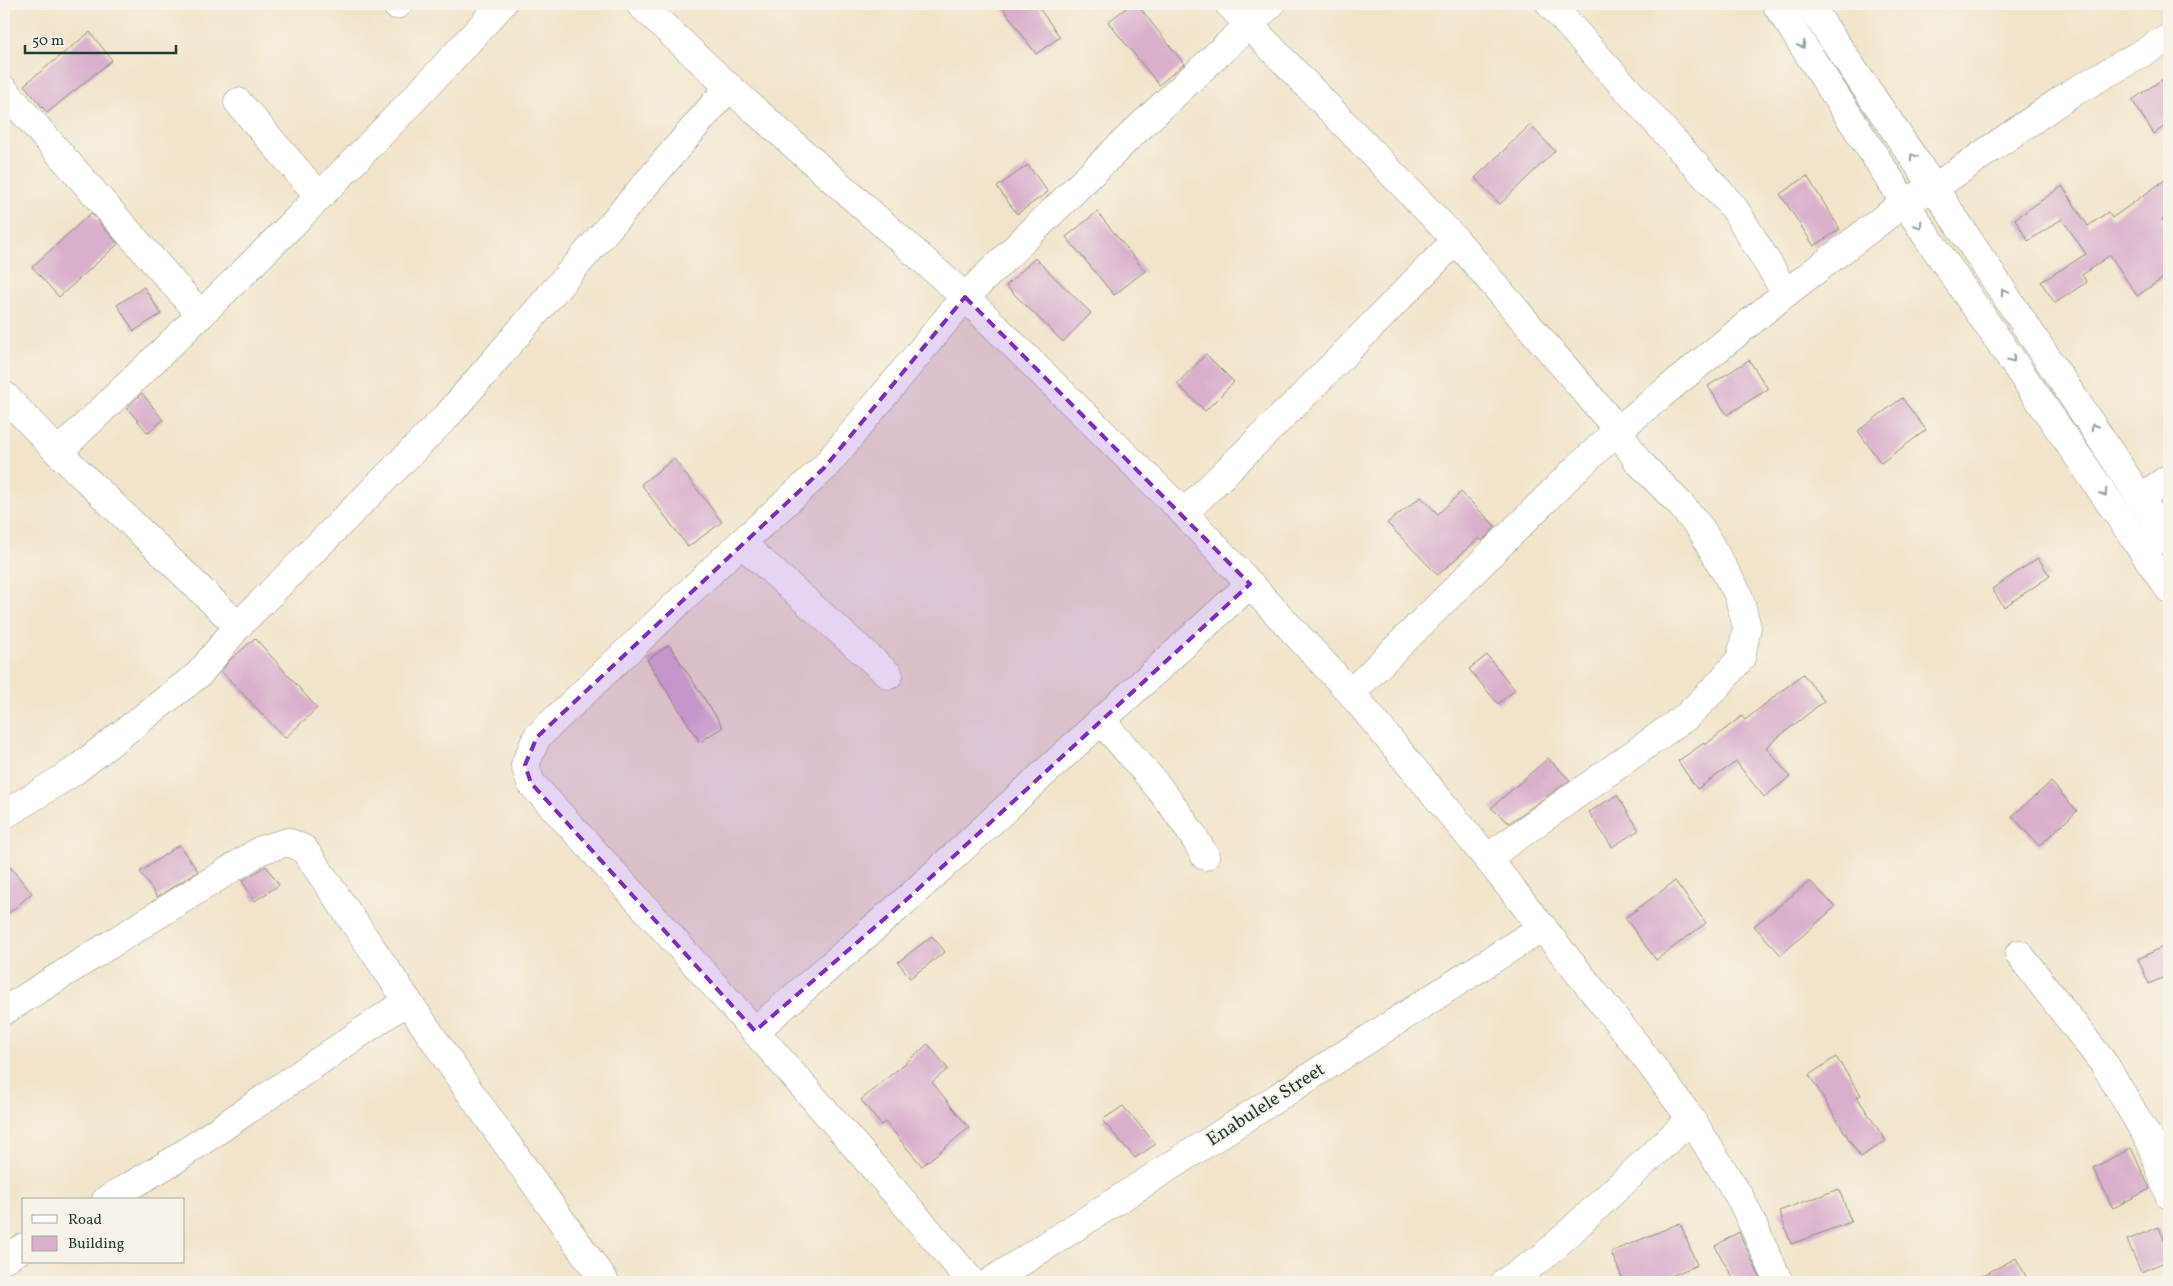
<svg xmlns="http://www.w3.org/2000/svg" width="2173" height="1286" viewBox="0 0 2173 1286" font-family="Vollkorn,serif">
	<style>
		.building { fill: #d9afcc }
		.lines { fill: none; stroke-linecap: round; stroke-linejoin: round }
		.minor-casing { stroke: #88907f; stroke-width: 29 }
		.highway-casing { stroke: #88907f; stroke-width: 29 }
		.minor { stroke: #fff; stroke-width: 28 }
		.highway { stroke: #fff; stroke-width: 28 }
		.oneway { stroke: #8f9e9a }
		.marked { fill: #7b2cbf; fill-opacity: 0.2; stroke: #7b2cbf; stroke-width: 4; stroke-dasharray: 10 6; stroke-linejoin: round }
		.labels { text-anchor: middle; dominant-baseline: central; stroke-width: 4; stroke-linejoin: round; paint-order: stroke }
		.street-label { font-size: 19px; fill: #1f3d34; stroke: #f7f3e8 }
	</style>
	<rect width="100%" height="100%" fill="#f7f3e8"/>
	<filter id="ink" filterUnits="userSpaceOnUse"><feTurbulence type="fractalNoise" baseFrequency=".02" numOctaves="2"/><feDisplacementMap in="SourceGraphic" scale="10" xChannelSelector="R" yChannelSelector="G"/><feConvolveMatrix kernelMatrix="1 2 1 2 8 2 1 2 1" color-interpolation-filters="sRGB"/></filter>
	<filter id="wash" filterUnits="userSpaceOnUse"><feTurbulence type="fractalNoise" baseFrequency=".0096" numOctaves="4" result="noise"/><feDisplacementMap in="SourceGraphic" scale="20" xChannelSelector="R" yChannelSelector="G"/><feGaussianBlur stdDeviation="1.12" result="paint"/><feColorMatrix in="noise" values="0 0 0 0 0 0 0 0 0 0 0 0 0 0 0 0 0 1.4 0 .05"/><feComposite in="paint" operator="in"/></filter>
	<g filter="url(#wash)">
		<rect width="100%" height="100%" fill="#f2e4ca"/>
		<g id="blocks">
			<g class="building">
				<path d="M 1000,4 L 1036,4 L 1060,37 L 1036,54 Z"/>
				<path d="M 1131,4 L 1137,4 L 1184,64 L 1159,85 L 1108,22 Z"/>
				<path d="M 90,32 L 112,60 L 47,113 L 24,85 Z"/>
				<path d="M 2169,75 L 2169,123 L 2154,134 L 2132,100 Z"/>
				<path d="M 1530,125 L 1555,151 L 1500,204 L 1475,178 Z"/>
				<path d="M 1028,165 L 1048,192 L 1017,214 L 997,187 Z"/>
				<path d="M 1807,176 L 1840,229 L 1814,246 L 1780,194 Z"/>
				<path d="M 2169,177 L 2169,214 L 2162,219 L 2169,230 L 2169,274 L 2137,296 L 2110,255 L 2082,275 L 2087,282 L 2055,303 L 2041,282 L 2086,254 L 2062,219 L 2028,241 L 2015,219 L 2062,186 L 2088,226 L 2108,212 L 2112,218 Z"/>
				<path d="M 1097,212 L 1145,271 L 1114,295 L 1066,237 Z"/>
				<path d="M 91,213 L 118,244 L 59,297 L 32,267 Z"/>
				<path d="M 1035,258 L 1091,313 L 1063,342 L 1006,286 Z"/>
				<path d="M 144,287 L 161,314 L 134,331 L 117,305 Z"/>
				<path d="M 1206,354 L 1234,382 L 1205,411 L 1177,384 Z"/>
				<path d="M 1749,360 L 1768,389 L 1727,415 L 1708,386 Z"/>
				<path d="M 142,393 L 163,420 L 148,433 L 127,408 Z"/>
				<path d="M 1902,398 L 1926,430 L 1881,463 L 1858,431 Z"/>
				<path d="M 674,459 L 722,522 L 688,547 L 641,484 Z"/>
				<path d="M 1461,492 L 1496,527 L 1482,541 L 1479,538 L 1438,575 L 1387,523 L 1421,497 L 1438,514 Z"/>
				<path d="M 2038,558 L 2050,576 L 2004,607 L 1992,589 Z"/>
				<path d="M 255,638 L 317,708 L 285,738 L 221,671 L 230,660 Z"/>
				<path d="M 669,645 L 723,727 L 700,742 L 647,660 Z"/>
				<path d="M 1487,655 L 1515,690 L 1498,704 L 1469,669 Z"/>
				<path d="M 1803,674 L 1824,701 L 1766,747 L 1790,777 L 1764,797 L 1736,762 L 1697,789 L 1678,761 L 1704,743 L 1705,745 L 1742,716 L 1745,720 Z"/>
				<path d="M 1548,758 L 1570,780 L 1509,823 L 1491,808 Z"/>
				<path d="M 2051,782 L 2077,811 L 2039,846 L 2012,816 Z"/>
				<path d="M 1617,795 L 1639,830 L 1612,847 L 1589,812 Z"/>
				<path d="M 179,845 L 198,871 L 157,897 L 140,872 Z"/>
				<path d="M 4,860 L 32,893 L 4,917 Z"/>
				<path d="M 266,866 L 279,885 L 255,901 L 242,881 Z"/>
				<path d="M 1675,881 L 1706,923 L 1656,960 L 1625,918 Z"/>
				<path d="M 1810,881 L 1835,907 L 1781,955 L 1754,926 Z"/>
				<path d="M 932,936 L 945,952 L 910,978 L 898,962 Z"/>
				<path d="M 2169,944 L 2169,975 L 2149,984 L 2138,959 Z"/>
				<path d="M 928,1044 L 948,1069 L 932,1082 L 969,1128 L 922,1166 L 885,1122 L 881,1125 L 861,1100 Z"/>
				<path d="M 1836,1057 L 1861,1095 L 1857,1097 L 1886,1141 L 1860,1157 L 1809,1075 Z"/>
				<path d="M 1123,1106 L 1156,1144 L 1135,1158 L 1102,1120 Z"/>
				<path d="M 2131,1148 L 2150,1189 L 2113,1208 L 2093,1168 Z"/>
				<path d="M 1839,1189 L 1851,1222 L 1791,1244 L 1779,1211 Z"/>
				<path d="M 1680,1223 L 1697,1265 L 1657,1282 L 1624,1282 L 1611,1252 Z"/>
				<path d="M 2159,1227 L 2169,1252 L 2169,1260 L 2141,1272 L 2127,1240 Z"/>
				<path d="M 1739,1232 L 1741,1237 L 1762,1282 L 1735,1282 L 1715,1246 Z"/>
				<path d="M 2016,1258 L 2029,1282 L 1970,1282 Z"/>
			</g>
		</g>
	</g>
	<g filter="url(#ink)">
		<use href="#blocks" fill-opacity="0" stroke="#88907f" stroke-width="1"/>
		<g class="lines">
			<defs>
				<g id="minor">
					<path d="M 640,4 L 729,87 L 965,297 L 1184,513 L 1351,693 L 1487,858 L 1637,1046 L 1691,1119 L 1742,1201 L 1779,1282"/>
					<path d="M 1229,4 L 1456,240"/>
					<path d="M 1550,4 L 1734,208 L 1786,293"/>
					<path d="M 396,5 L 398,4"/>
					<path d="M 4,90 L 201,315"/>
					<path d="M 238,102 L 319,196"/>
					<path d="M 4,395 L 58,452 L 238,626"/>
					<path d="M 58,452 C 210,307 361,160 502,4"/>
					<path d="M 2141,497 L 2169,478"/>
					<path d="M 1184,513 L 1300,399 L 1456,240 L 1618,430 L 1637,460 L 1681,505 L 1701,529 L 1738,594 L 1747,627 L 1741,658 L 1719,684 L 1687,716 L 1487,858"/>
					<path d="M 741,543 L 889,675"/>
					<path d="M 1351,693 L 1570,475 L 1618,430 L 1786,293 L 1905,202 L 1934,188 L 2070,94 L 2169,38"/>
					<path d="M 1101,721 C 1140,765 1177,805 1205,856"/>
					<path d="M 4,815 L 73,772 L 199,674 L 238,626 L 448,415 L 729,87"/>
					<path d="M 2019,954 L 2105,1065 L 2150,1141 L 2169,1195"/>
					<path d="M 4,1011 L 261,850 L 288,842 L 304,849 L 465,1085 L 605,1282"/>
					<path d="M 755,1031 L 905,901 L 1250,584"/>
					<path d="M 106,1200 L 173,1161 L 407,1001"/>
					<path d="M 4,1259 L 24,1247"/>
					<path d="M 972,1282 C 828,1113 682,946 531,783 L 525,765 L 537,737 L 741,543 L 824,468 L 965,297 L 1127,139 L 1271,4"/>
					<path d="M 990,1282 L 1543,927"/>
					<path d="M 1505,1282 L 1543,1257 L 1691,1119"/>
				</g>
				<g id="highway">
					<path d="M 1776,4 L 1926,235 L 2169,589"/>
					<path d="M 1809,4 L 1934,188 L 2169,541"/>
				</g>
			</defs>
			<use href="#minor" class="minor-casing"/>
			<use href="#highway" class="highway-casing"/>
			<use href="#minor" class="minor"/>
			<use href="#highway" class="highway"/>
		</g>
		<defs><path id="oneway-chevron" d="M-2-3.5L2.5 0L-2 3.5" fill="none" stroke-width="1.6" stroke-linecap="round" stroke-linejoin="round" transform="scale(1.25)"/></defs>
		<g class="oneway">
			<use href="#oneway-chevron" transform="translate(1802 45) rotate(57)"/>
			<use href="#oneway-chevron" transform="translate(1913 157) rotate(-124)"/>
			<use href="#oneway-chevron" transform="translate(1919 225) rotate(57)"/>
			<use href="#oneway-chevron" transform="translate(2004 292) rotate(-124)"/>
			<use href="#oneway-chevron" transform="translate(2012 359) rotate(55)"/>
			<use href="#oneway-chevron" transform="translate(2094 427) rotate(-124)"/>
			<use href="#oneway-chevron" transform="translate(2104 493) rotate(56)"/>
		</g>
	</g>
	<path class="marked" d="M 965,297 L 1250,584 L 905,901 L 755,1031 L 531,783 L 525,765 L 537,737 L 824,468 Z"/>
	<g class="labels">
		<g class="street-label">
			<text transform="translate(1266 1105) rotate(-33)">Enabulele Street</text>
		</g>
	</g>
	<rect width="2173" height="1286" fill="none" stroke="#f7f3e8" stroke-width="20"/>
	<rect x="22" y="1198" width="162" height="65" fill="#f7f3e8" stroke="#a1aaa0"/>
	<rect x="32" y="1215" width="25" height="8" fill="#ffffff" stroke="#a1aaa0"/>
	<text x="68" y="1224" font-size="15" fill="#1f3d34">Road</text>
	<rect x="32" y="1236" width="25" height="15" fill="#d9afcc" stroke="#a1aaa0"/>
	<text x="68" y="1248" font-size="15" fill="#1f3d34">Building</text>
	<path d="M25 45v8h151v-8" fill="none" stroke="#1f3d34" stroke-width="2.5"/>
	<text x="32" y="45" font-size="15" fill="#1f3d34" stroke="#f7f3e8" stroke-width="4" paint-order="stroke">50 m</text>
</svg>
